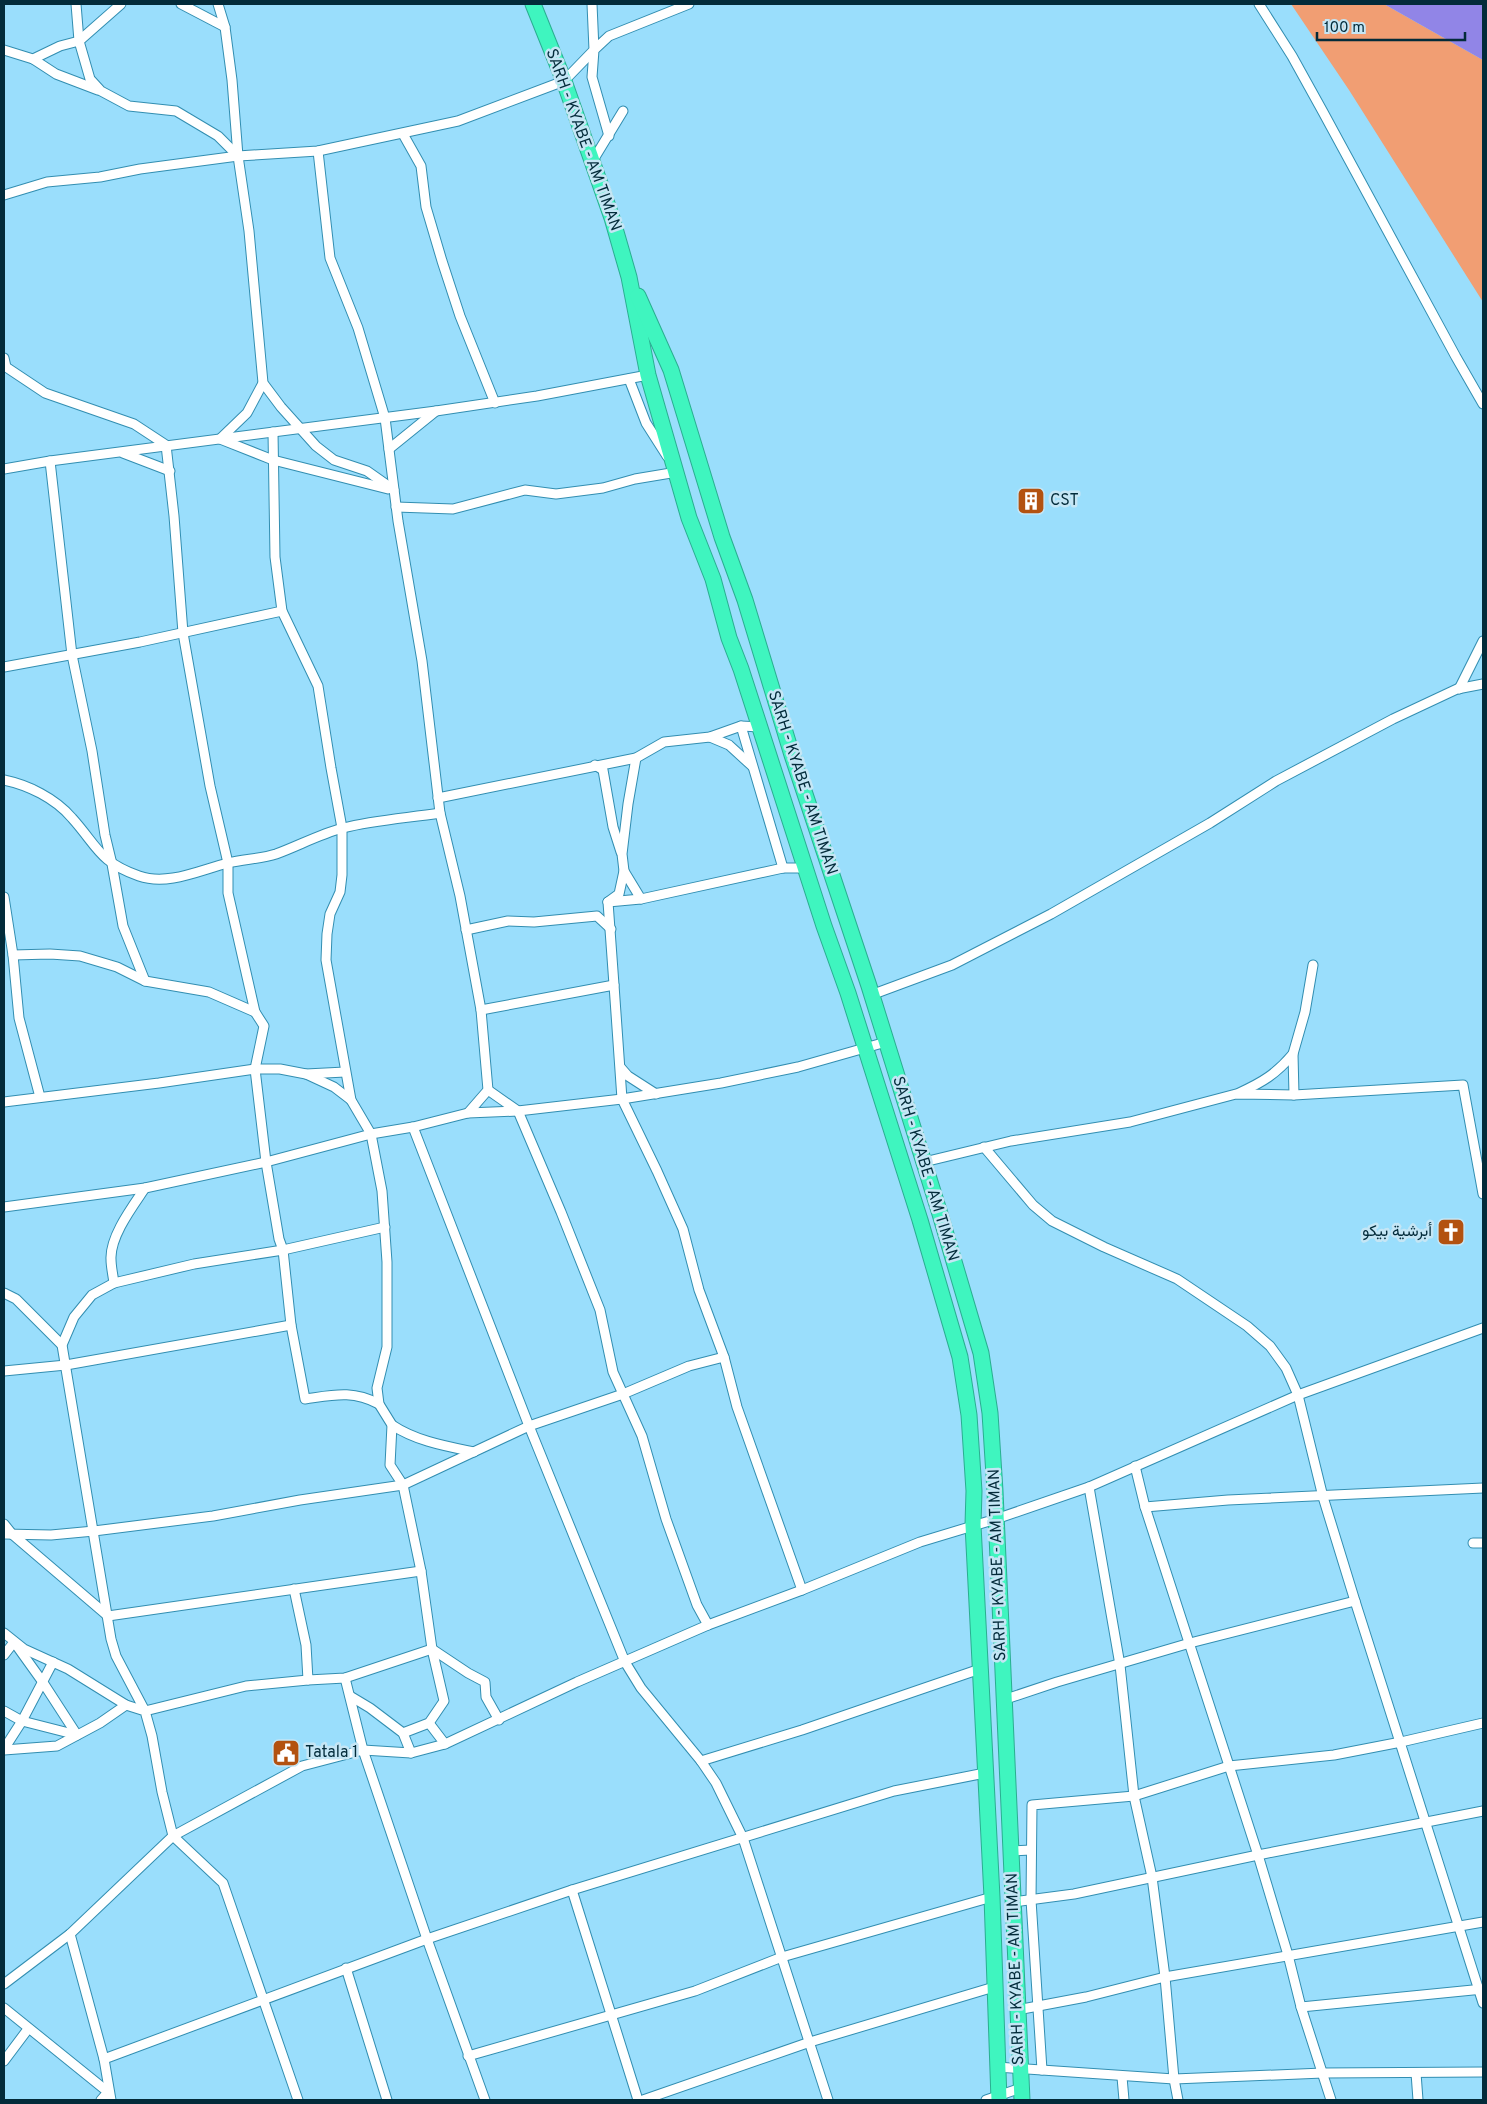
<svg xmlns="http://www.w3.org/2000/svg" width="1487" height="2104" viewBox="0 0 1487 2104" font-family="Overpass,Vazirmatn,sans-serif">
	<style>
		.green { fill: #f19e73 }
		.water { fill: #9185e7 }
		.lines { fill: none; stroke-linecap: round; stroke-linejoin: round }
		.street-casing { stroke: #328eb1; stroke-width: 11 }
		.highway-casing { stroke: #2aae90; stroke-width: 17 }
		.street { stroke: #fff; stroke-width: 9 }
		.highway { stroke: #3ff5bf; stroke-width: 15 }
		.labels { text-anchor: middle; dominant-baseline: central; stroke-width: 5; stroke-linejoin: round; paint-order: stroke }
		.street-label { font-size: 16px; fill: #032b3a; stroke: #c5e6f5 }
		.poi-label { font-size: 16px; fill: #032b3a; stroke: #c5e6f5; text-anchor: start }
	</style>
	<rect width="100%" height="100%" fill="#9adefc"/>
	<path class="green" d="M 1291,4 L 1384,4 L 1483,60 L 1483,302 L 1349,90 Z"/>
	<path class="water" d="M 1384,4 L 1483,4 L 1483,60 Z"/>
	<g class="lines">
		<defs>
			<g id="street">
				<path d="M 76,4 L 79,41 L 90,79 L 101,91 L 129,106 L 176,111 L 218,136 L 238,156"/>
				<path d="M 181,4 L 225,27"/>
				<path d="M 218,4 L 225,27 L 232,80 L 238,156 L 249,231 L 263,383 L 281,407 L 316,446 L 334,460 L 367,471 L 394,490"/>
				<path d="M 1259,4 L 1292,56 L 1323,112 L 1456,357 L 1483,404"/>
				<path d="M 4,50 L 33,59 L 60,46 L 79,41 L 121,4"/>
				<path d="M 33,59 L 56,74 L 98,90"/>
				<path d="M 403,134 L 421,166 L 426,207 L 442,261 L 460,316 L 495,403"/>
				<path d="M 609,136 L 592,77 L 594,50 L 609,36 L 689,4"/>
				<path d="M 318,151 L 330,258 L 358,328 L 385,418 L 398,521 L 422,661 L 440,813 L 460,896 L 481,1010 L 488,1090 L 468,1113"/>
				<path d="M 592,162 L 623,111"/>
				<path d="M 4,195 L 47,182 L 100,177 L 140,169 L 238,156 L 318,151 L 458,121 L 564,81 L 594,50 L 592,4"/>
				<path d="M 4,358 L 6,367 L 45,393 L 134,424 L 166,445 L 174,516 L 183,633 L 210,786 L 228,863 L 228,893 L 255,1012 L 264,1026 L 255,1069 L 266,1162 L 279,1239 L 283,1250 L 291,1325 L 305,1399 C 334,1395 352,1390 379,1404"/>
				<path d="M 629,379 L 646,423 L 667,456"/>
				<path d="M 263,383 L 247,413 L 220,439 L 273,460 L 388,489"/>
				<path d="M 273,432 L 275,557 L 282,611 L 318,686 L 331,768 L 342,828 L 342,875 L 340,892 L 330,914 L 327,934 L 326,960 L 351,1100 L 371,1134 L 382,1191 L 387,1262 L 387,1347 L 377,1388 L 379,1404 L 392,1425 L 390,1465 L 403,1485 L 421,1571 L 432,1649 L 444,1701 L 429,1723 L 403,1733"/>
				<path d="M 389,449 L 436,411"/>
				<path d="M 123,453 L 170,471"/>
				<path d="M 50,461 L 72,655 L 92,751 L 105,835 L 112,864 L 123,926 L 145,981"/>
				<path d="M 4,469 L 50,461 L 436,411 L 537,396 L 648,375"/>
				<path d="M 396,507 L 453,509 L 525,490 L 556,494 L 603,488 L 635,479 L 677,472 L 676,471"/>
				<path d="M 4,667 L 140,642 L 282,611"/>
				<path d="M 1459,689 L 1483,641"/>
				<path d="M 741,726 L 783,868"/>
				<path d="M 710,737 L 729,745 L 752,766"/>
				<path d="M 595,765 L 603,770 L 613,827 L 621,852"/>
				<path d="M 4,780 C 28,785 55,798 72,818 C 98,847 99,862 139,876 C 168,886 200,870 228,863 C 243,859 261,859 276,854 C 298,846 320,834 343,828 C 375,820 408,818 440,813"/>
				<path d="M 438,798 L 636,758 L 664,742 L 710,737 L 741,726 L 760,727"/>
				<path d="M 624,871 L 641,899"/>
				<path d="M 4,897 L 13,955 L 19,1018 L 40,1097"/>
				<path d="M 608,902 L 641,899 L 783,868 L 805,868"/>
				<path d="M 608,902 L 619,894 L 624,871 L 622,854 L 628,804 L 636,758"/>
				<path d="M 608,902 L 614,985"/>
				<path d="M 466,930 L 508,921 L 534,922 L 597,916 L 611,929"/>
				<path d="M 13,955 L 50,954 L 80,956 L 117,967 L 145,981 L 209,992 L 255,1012"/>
				<path d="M 871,995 L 952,965 L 1051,914 L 1210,823 L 1276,781 L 1393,719 L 1457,689 L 1483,684"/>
				<path d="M 481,1010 L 614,985 L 622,1099 L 657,1171 L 683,1229 L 699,1290 L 724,1357 L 737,1407 L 802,1590"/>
				<path d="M 621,1068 L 628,1076 L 656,1094"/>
				<path d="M 306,1074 L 334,1087 L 351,1100"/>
				<path d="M 488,1090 L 518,1111 L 561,1212 L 600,1310 L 613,1372 L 642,1436 L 666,1519 L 697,1605 L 708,1625"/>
				<path d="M 1239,1093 C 1263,1082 1276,1074 1293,1054"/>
				<path d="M 1294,1095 L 1293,1054 L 1305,1012 L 1313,965"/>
				<path d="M 4,1102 L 159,1083 L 255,1069 L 280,1069 L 306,1074 L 345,1072"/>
				<path d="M 413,1127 L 529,1426 L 625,1662 L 641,1688 L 701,1761 L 716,1783 L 743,1838 L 828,2100"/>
				<path d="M 984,1147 L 1033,1205 L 1052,1221 L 1104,1247 L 1177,1279 L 1247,1326 L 1270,1346 L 1286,1368 L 1298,1395 L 1323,1497 L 1355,1601 L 1483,2003"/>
				<path d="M 924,1162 L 1011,1141 L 1130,1122 L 1236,1094 L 1294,1095 L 1463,1085 L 1483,1194"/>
				<path d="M 4,1207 L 145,1188 L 266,1162 L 371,1134 L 413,1127 L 468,1113 L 518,1111 L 622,1099 L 721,1083 L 798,1067 L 886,1042"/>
				<path d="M 114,1283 C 113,1275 111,1267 111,1259 C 110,1236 133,1206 145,1188"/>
				<path d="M 4,1293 L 16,1299 L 62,1345"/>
				<path d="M 4,1371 L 66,1365 L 291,1325"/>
				<path d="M 392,1425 C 416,1441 445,1446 474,1452"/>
				<path d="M 1135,1466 L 1145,1507 L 1258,1855 L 1288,1955 L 1301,2007 L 1331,2100"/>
				<path d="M 1089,1487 L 1120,1665 L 1134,1796 L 1152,1877 L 1165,1977 L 1174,2079 L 1178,2100"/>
				<path d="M 1145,1507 L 1228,1500 L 1483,1488"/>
				<path d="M 4,1524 L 12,1534 L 108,1616 L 421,1571"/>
				<path d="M 4,1534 L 51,1535 L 94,1531 L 213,1516 L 300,1500 L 403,1485 L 529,1426 L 623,1394 L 689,1366 L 724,1357"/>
				<path d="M 1473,1543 L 1483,1543"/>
				<path d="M 294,1589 L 306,1645 L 308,1680 L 345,1678 L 432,1649"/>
				<path d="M 4,1633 L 24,1649 L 68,1669 L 126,1705 L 145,1711 L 152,1736 L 162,1792 L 173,1836 L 223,1883 L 298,2100"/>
				<path d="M 432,1649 L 468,1673 L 485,1682 L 486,1697 L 499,1720"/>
				<path d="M 4,1655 L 14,1642 L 42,1681 L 77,1735"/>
				<path d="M 345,1678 L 363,1750 L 427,1939 L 485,2100"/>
				<path d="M 308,1680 L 246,1686 L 145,1711 L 116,1656 L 111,1639 L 62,1345 L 74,1317 L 92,1295 L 114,1283 L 194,1264 L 283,1250 L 385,1227"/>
				<path d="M 350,1696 L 370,1708 L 403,1733 L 411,1753"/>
				<path d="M 1003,1700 L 1057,1682 L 1190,1643 L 1355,1601"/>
				<path d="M 4,1711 L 22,1721 L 77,1735"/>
				<path d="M 429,1723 L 445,1744"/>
				<path d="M 4,1749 L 22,1721 L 53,1662"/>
				<path d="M 4,1750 L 57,1746 L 100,1723 L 126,1705"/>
				<path d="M 701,1761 L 802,1730 L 980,1669"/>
				<path d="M 1012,1851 L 1031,1850"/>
				<path d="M 572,1890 L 638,2100"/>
				<path d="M 1013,1902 L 1074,1894 L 1258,1855 L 1483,1811"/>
				<path d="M 70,1934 L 104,2059 L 111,2100"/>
				<path d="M 346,1968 L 387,2100"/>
				<path d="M 4,1984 L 70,1934 L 173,1836 L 302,1766 L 363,1750 L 411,1753 L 445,1744 L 577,1682 L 708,1625 L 802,1590 L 920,1542 L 996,1519 L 1089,1487 L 1298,1395 L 1483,1328"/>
				<path d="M 1301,2007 L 1483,1989"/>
				<path d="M 4,2008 L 108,2092 L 101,2100"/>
				<path d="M 1017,2010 L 1086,1997 L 1165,1977 L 1483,1922"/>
				<path d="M 468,2056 L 695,1991 L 782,1957 L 992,1897"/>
				<path d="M 104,2059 L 427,1939 L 572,1890 L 894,1791 L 985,1773"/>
				<path d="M 4,2061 L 28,2029"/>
				<path d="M 997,2067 L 1174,2079 L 1323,2073 L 1483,2072"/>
				<path d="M 1042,2070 L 1031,1900 L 1032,1805 L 1134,1796 L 1229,1766 L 1334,1755 L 1401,1742 L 1483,1723"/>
				<path d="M 1416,2073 L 1418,2100"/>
				<path d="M 1122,2077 L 1124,2100"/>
				<path d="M 643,2100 L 810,2042 L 994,1987"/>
				<path d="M 986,2100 L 1021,2088"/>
			</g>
			<g id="highway">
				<path d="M 533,4 L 564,81 L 612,218 L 629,277 L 648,375 L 689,518 L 713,579 L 729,638 L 741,669 L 824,926 L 848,993 L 920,1220 L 960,1357 L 969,1415 L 974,1491 L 973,1525 L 992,1897 L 999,2100"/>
				<path d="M 638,296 L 671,370 L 722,537 L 745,600 L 792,755 L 869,986 L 940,1214 L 981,1353 L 990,1413 L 995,1491 L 1022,2100"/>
			</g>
		</defs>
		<use href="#street" class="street-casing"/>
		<use href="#highway" class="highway-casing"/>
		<use href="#street" class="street"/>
		<use href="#highway" class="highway"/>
	</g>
	<defs>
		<symbol id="building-square" viewBox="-11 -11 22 22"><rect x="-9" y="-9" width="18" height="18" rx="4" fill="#b35210" stroke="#c5e6f5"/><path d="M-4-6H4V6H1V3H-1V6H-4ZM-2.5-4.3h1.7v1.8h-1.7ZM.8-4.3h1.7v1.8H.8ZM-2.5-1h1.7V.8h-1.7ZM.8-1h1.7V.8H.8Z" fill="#fff"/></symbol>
		<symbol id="church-square" viewBox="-11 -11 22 22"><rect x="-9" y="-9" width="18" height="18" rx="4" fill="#b35210" stroke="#c5e6f5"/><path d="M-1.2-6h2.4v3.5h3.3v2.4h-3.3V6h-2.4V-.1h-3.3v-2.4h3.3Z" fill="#fff"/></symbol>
		<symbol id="civic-square" viewBox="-11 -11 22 22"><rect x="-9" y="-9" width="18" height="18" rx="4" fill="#b35210" stroke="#c5e6f5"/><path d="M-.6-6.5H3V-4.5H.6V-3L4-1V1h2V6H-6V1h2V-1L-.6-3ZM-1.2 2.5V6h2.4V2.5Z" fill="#fff"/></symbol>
	</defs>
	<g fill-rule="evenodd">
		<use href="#building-square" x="1015" y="485" width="32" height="32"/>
		<use href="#church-square" x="1435" y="1216" width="32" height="32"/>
		<use href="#civic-square" x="270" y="1737" width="32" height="32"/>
	</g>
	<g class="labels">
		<g class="street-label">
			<text transform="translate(583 140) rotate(70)">SARH - KYABE - AM TIMAN</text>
			<text transform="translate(802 783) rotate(72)">SARH - KYABE - AM TIMAN</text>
			<text transform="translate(925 1169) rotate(73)">SARH - KYABE - AM TIMAN</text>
			<text transform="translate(998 1565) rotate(-92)">SARH - KYABE - AM TIMAN</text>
			<text transform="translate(1016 1969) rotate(-92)">SARH - KYABE - AM TIMAN</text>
		</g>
		<g class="poi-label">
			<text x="1050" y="501">CST</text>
			<text x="1432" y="1232" text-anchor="end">أبرشية بيكو</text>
			<text x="305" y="1753">Tatala 1</text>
		</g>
	</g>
	<rect width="1487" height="2104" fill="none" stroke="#032b3a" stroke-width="10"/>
	<path d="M1317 32v8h148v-8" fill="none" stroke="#032b3a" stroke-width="2.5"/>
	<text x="1324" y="32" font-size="15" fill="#032b3a" stroke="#c5e6f5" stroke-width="4" paint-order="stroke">100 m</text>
</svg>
